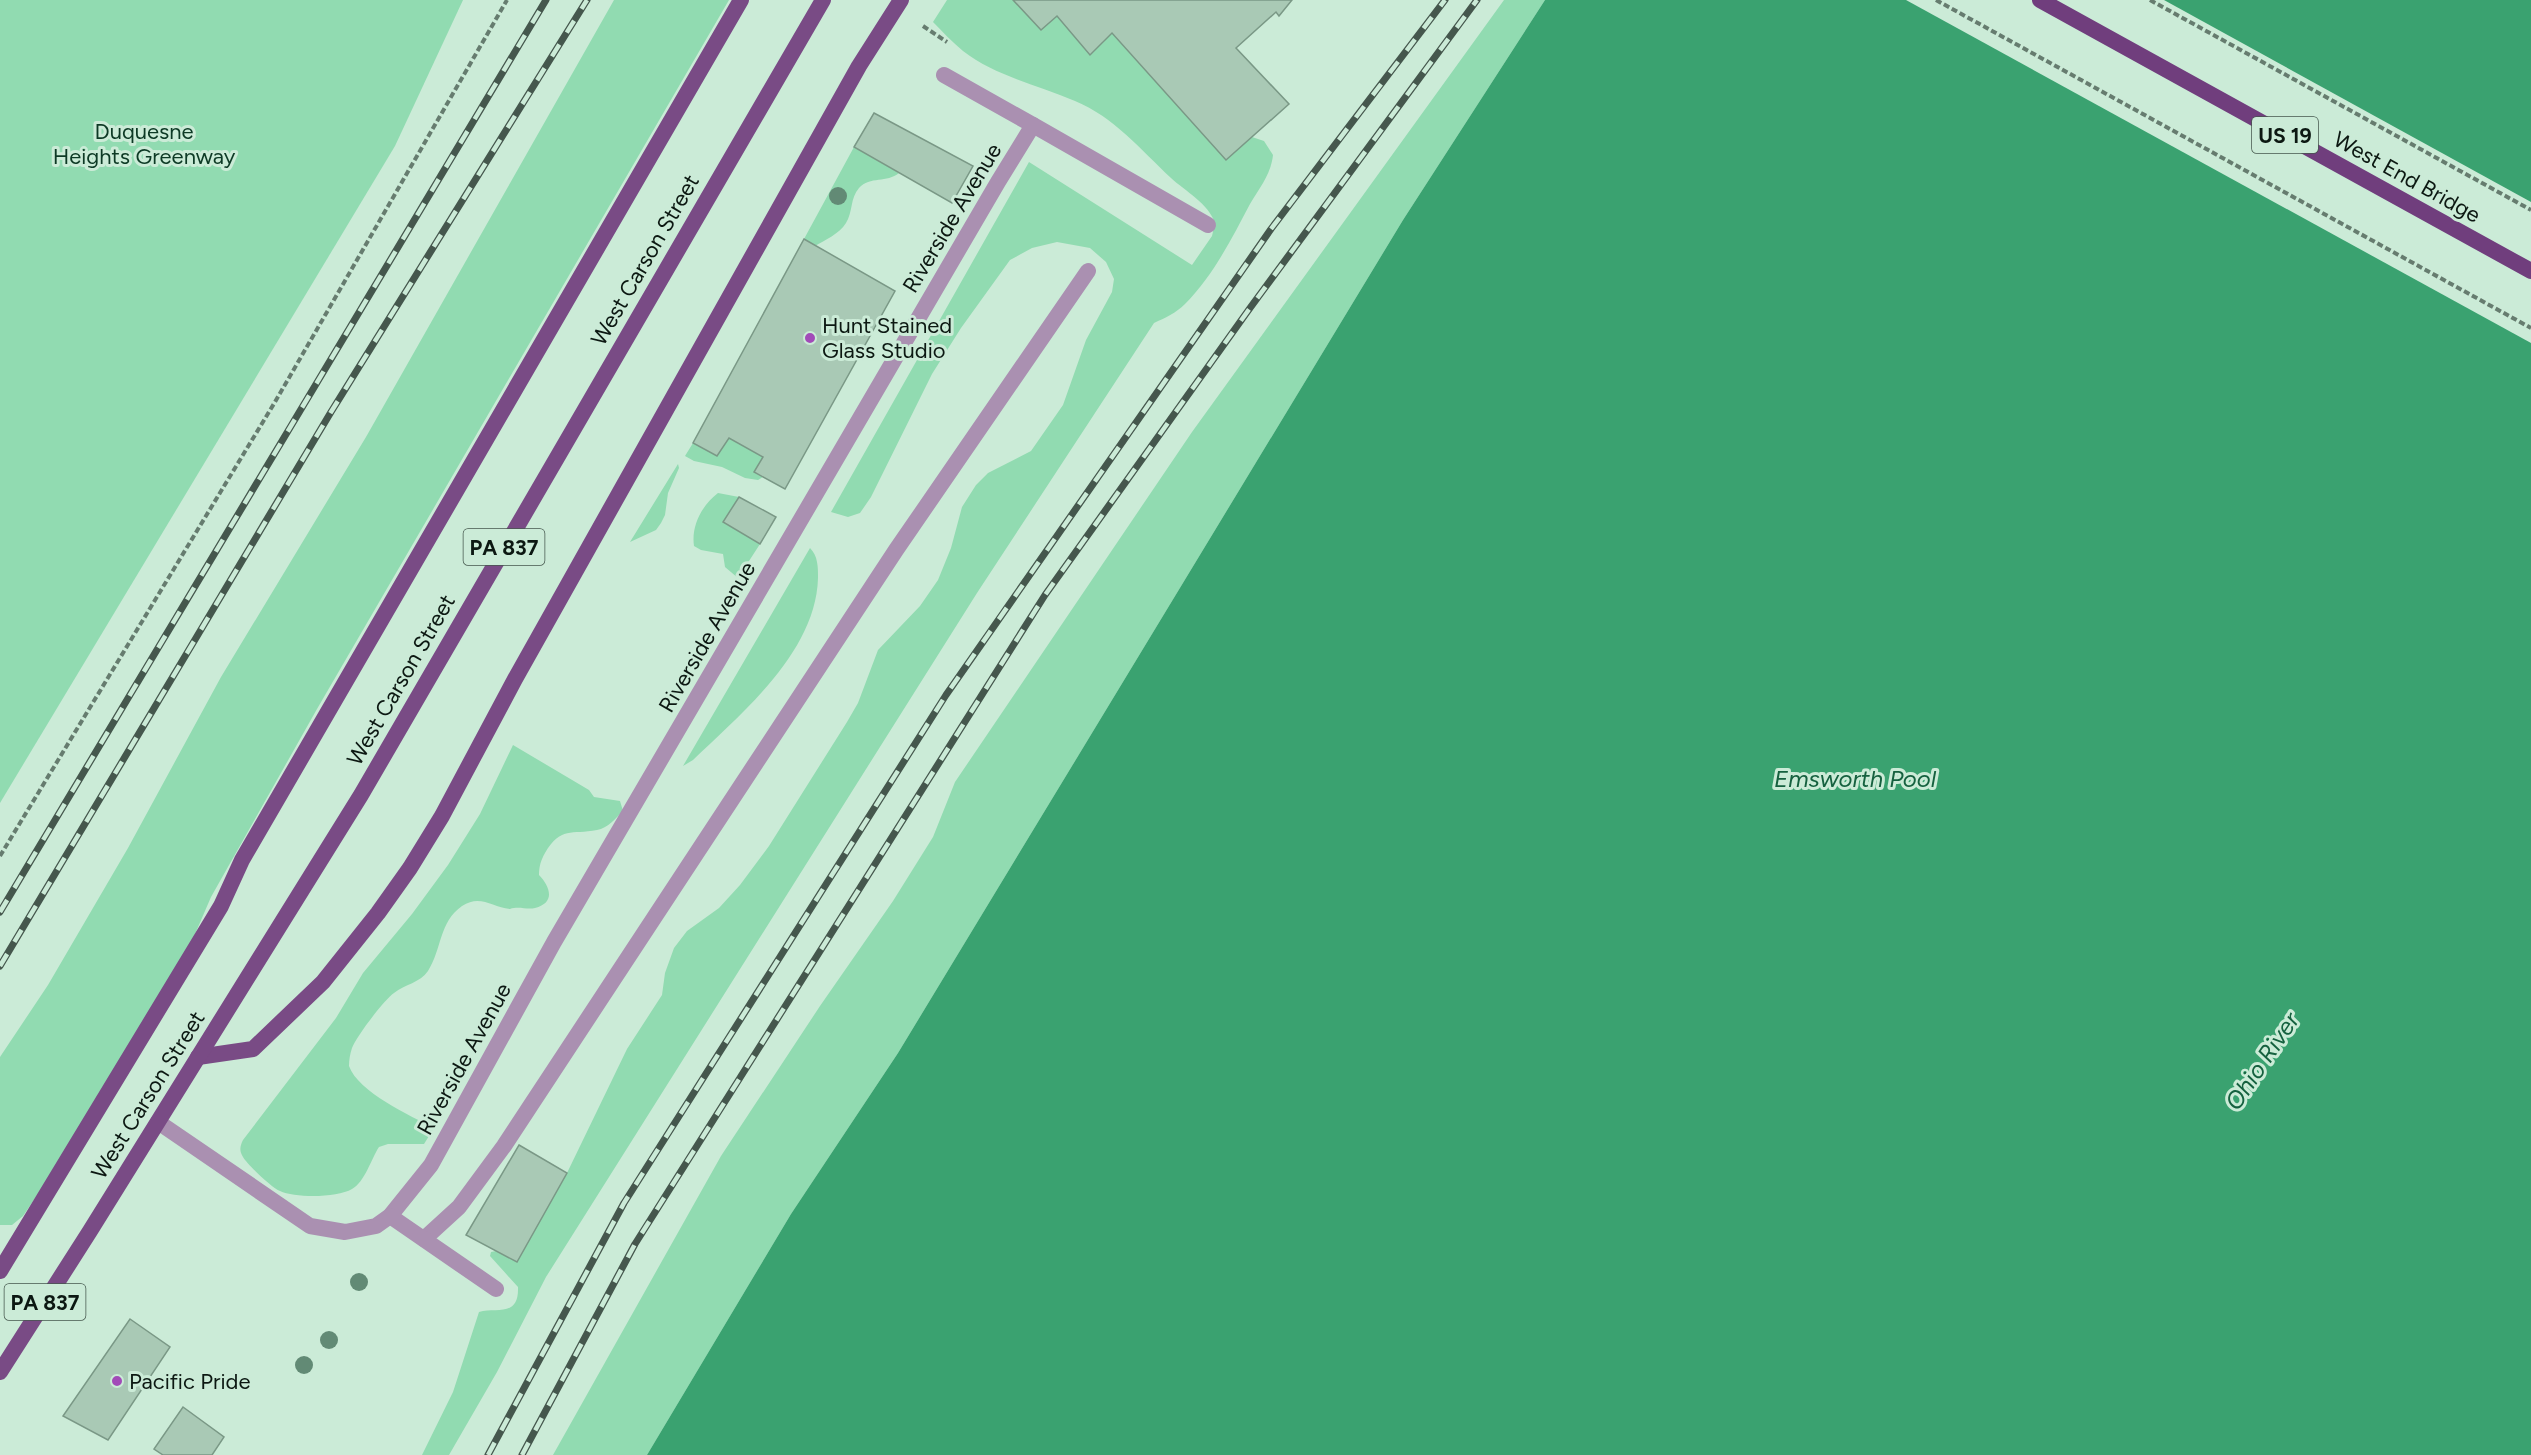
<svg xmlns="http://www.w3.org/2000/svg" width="2531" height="1455" viewBox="0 0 2531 1455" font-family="Figtree,sans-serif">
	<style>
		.green { fill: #91dbb1 }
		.water { fill: #3aa270 }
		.pier { fill: #cbebd7 }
		.building { fill: #a9c9b5; stroke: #7a9886; stroke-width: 1.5 }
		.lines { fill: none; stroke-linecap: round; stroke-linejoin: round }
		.path { stroke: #667c6f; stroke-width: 4; stroke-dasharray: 6 3; stroke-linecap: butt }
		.service { stroke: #aa90b1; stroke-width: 16 }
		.minor { stroke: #aa90b1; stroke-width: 16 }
		.primary { stroke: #794b85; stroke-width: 16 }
		.trunk { stroke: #703e7d; stroke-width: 16 }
		.rail-casing { stroke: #45574d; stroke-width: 7 }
		.rail { stroke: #cbebd7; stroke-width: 4.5; stroke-dasharray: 14; stroke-linecap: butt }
		.tree { fill: #628a75 }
		.poi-dot { fill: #a24bb8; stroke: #cbebd7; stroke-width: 2 }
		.labels { text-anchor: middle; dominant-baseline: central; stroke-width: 6; stroke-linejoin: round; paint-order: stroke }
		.shield { fill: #cbebd7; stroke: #45574d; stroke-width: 1.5 }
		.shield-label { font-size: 21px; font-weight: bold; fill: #0c1812 }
		.park-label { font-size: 22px; fill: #0d3a25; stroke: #cbebd7 }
		.street-label { font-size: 22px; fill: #0c1812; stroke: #cbebd7 }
		.poi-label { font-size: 22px; fill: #0c1812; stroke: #cbebd7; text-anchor: start }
		.water-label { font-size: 24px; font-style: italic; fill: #15613f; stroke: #cbebd7 }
	</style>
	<rect width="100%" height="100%" fill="#cbebd7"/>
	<g class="green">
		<path d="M 0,0 L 463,0 L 395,146 L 0,803 Z"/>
		<path d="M 614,0 L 729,0 L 317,709 L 211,897 L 183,962 L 73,1142 L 23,1216 L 12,1225 L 0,1225 L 0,1057 L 48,985 L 128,848 L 221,677 L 366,437 Z"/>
		<path d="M 947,0 L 1013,0 L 1041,30 L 1057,16 L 1090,54 L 1112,33 L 1226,160 L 1252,137 L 1264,141 L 1273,155 C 1271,174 1260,187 1250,204 C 1232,238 1213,276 1185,304 C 1176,313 1165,318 1154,323 L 977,593 L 546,1277 L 497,1372 L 449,1455 L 422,1455 L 453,1392 L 479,1312 C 496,1307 519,1318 518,1287 L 490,1256 L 491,1252 L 496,1251 L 517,1261 L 567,1173 L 627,1049 L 662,995 L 665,973 L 674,948 L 687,931 L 719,908 L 740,885 L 769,846 L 847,722 L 858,703 L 878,650 L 920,606 L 938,580 L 951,548 L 962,507 L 976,485 L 988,473 L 1031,451 L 1063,405 L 1086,340 L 1112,292 L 1114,279 L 1106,262 L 1090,248 L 1057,242 L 1032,248 L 1010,260 L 961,328 L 932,374 L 871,497 L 860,513 L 848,517 L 831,512 L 1029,162 L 1192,265 L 1212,236 L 1215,223 C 1209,204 1185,191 1171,178 C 1141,150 1114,117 1075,101 C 1038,85 995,76 963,51 C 952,42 943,32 933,22 Z"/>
		<path d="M 1504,0 L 1545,0 L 1403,220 L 898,1053 L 791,1214 L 647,1455 L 553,1455 L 721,1156 L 820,1006 L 893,901 L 933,837 L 955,782 L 1192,432 Z"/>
		<path d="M 854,147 L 899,173 C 887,183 870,176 859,188 C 850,198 853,212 846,223 C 839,234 825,240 815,246 L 804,239 Z"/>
		<path d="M 729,438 L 763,457 L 754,472 L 763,477 L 758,480 L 745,478 L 722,467 L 694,461 L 685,456 L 693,443 L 717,456 Z"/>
		<path d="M 678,464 L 679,468 L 668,493 L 665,515 L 661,523 L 656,530 L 630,542 Z"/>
		<path d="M 718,493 L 739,497 L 723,522 L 760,544 L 738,578 L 725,567 L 723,554 L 701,550 L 694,546 C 691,526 702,505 718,493 Z"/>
		<path d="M 810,548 C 818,556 818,567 818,578 C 816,652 742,713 693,760 L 683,766 Z"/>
		<path d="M 513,745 L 589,790 L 594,797 L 620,801 L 623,811 C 615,819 608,828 597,830 C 571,835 561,826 545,853 C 541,860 539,866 539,875 C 550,886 556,903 535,908 C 527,910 519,906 510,909 C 492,907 480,894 462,906 C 439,922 442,949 428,971 C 420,983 405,984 394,993 C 384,1000 356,1037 352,1048 C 350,1054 349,1060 349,1066 C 358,1092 411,1116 434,1128 L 424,1144 L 388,1144 L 379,1147 C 371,1159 365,1182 352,1189 C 337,1198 295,1198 280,1191 C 272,1188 247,1164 243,1157 C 239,1151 240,1146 243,1140 L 336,1018 L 363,973 L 412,914 L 448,865 L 480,814 Z"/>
	</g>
	<path class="water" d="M 1545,0 L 2531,0 L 2531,1455 L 647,1455 L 791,1214 L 898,1053 L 1403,220 Z"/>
	<path class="pier" d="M 1906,0 L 2164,0 L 2531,202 L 2531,343 Z"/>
	<g class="building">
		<path d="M 1013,0 L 1292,0 L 1279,16 L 1276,12 L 1236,48 L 1289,104 L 1226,160 L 1112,33 L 1090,55 L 1057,16 L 1041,30 Z"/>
		<path d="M 874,113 L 973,166 L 952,203 L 854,147 Z"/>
		<path d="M 804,239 L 895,291 L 785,489 L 754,472 L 763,457 L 729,438 L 717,456 L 693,443 Z"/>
		<path d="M 739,497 L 776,517 L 760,544 L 723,522 Z"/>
		<path d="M 519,1145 L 567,1173 L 517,1262 L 466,1235 Z"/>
		<path d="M 130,1319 L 170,1347 L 108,1440 L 63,1416 Z"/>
		<path d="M 183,1407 L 224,1437 L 212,1455 L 163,1455 L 154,1449 Z"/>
	</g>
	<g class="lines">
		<g class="path">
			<path d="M 1936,0 L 2531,328"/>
			<path d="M 2150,0 L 2531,210"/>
			<path d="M 923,26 L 947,42"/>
			<path d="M 0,856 L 275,402 L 507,0"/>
		</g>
		<g class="service">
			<path d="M 1033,125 L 1208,225"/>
			<path d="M 424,1239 L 459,1207 L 504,1146 L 896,550 L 1088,271"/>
		</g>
		<g class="minor">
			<path d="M 158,1122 L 310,1226 L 345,1232 L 376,1226 L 390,1216 L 431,1165 L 554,942 L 998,182 L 1033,125 L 944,75"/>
			<path d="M 390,1216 L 496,1289"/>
		</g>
		<g class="primary">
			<path d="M 198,1057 L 253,1049 L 323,982 L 378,913 L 410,868 L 442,816 L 515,679 L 859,66 L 901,0"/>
			<path d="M 0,1271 L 221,906 L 242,860 L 741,0"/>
			<path d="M 0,1372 L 90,1231 L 361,795 L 823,0"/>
		</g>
		<path class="trunk" d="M 2040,0 L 2531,271"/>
		<defs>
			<g id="rail">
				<path d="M 0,912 L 546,0"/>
				<path d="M 0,966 L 331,412 L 587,0"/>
				<path d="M 488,1455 L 624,1203 L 946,695 L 1271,229 L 1445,0"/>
				<path d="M 522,1455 L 635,1244 L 1045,595 L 1250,308 L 1477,0"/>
			</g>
		</defs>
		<use href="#rail" class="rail-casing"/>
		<use href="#rail" class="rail"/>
	</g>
	<g class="tree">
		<circle cx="838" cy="196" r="9"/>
		<circle cx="359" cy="1282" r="9"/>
		<circle cx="329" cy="1340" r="9"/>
		<circle cx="304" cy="1365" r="9"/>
	</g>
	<g class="poi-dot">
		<circle cx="810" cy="338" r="6"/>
		<circle cx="117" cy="1381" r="6"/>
	</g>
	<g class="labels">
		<g class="shield">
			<rect x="2252" y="117" width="66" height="36" rx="4.5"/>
			<rect x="463.5" y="529" width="81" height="36" rx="4.5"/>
			<rect x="4.5" y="1284" width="81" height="36" rx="4.5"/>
		</g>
		<g class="shield-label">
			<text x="2285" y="135">US 19</text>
			<text x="504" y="547">PA 837</text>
			<text x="45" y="1302">PA 837</text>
		</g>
		<g class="park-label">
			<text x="144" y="131">Duquesne<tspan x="144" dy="25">Heights Greenway</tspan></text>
		</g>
		<g class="street-label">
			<text transform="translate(2407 177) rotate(29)">West End Bridge</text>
			<text transform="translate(952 218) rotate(-59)">Riverside Avenue</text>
			<text transform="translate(645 260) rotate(-60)">West Carson Street</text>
			<text transform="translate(707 637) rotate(-60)">Riverside Avenue</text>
			<text transform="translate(401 680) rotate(-60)">West Carson Street</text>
			<text transform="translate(464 1059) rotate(-61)">Riverside Avenue</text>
			<text transform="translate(148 1095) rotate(-58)">West Carson Street</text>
		</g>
		<g class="poi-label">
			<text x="822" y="325">Hunt Stained<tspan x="822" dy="25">Glass Studio</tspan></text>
			<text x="129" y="1381">Pacific Pride</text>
		</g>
		<g class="water-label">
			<text x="1855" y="778">Emsworth Pool</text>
			<text transform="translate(2262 1061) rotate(-56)">Ohio River</text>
		</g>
	</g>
</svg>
